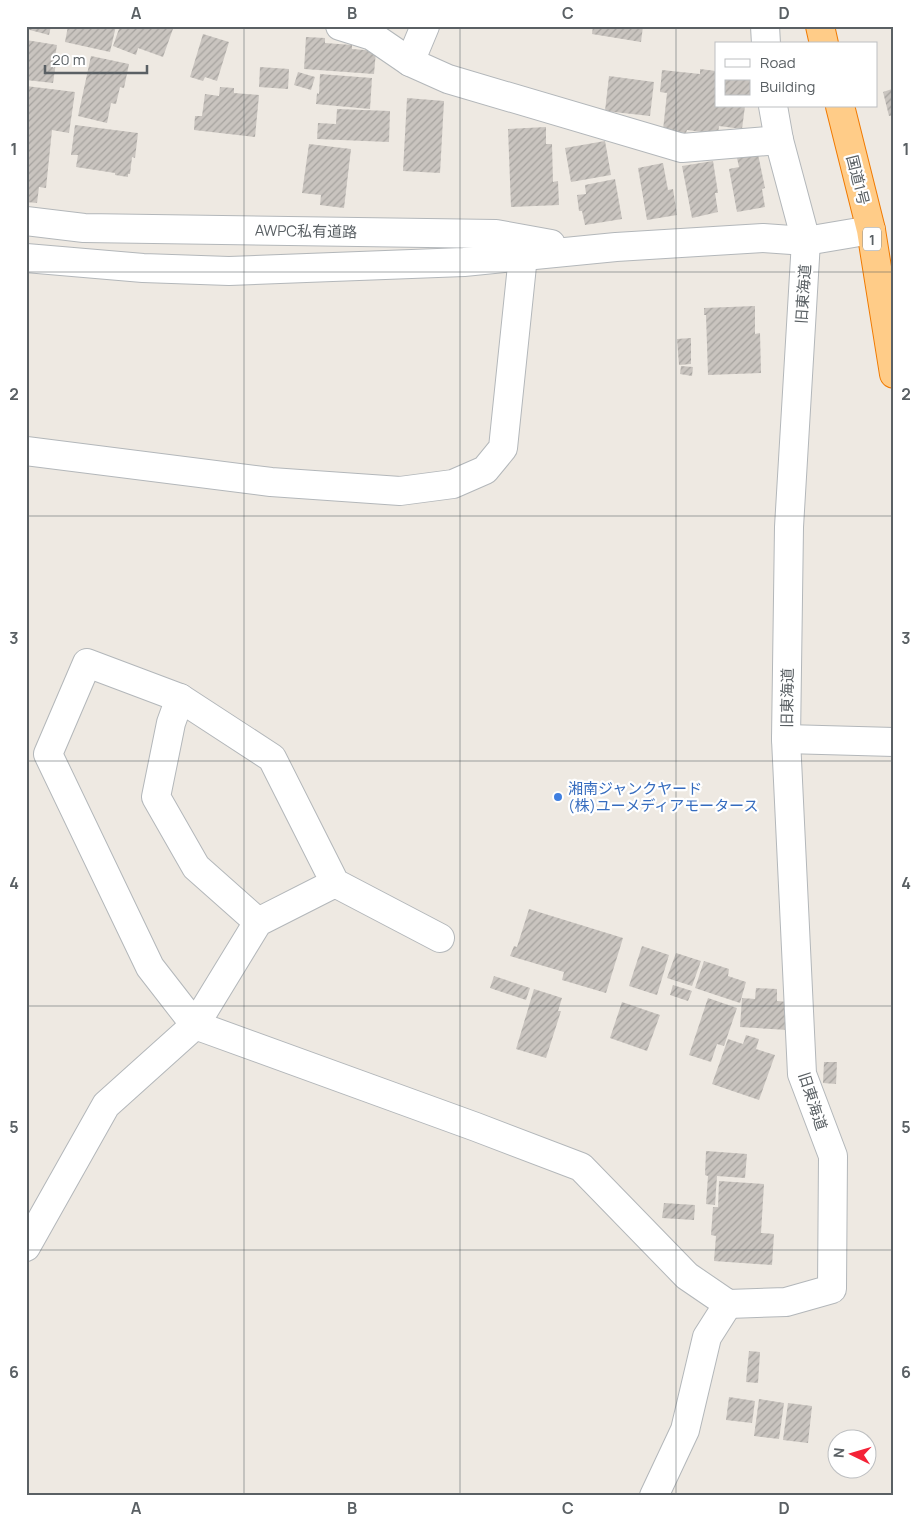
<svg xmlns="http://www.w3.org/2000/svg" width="920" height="1522" viewBox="0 0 920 1522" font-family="Manrope,'Noto Sans JP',sans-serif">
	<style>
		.building { fill: url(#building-hatch) }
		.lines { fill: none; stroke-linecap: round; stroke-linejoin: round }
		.minor-casing { stroke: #b3b7ba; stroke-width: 30 }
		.highway-casing { stroke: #f07a00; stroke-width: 30 }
		.minor { stroke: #fff; stroke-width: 28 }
		.highway { stroke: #fc8; stroke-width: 28 }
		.grid { fill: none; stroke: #5a6064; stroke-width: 1; stroke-opacity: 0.55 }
		.shop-dot { fill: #3f7fe0; stroke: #fff; stroke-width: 2 }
		.labels { text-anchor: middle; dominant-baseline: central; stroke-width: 4.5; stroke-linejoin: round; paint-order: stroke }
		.shield { fill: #fff; stroke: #8c9092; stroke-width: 1 }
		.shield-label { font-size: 14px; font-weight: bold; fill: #5a6064 }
		.street-label { font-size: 15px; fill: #5a6064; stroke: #fff }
		.shop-label { font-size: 15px; fill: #366cbe; stroke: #fff; text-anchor: start }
		.neatline { fill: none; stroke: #5a6064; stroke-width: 2 }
		.grid-label { font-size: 16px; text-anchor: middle; font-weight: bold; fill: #5a6064 }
	</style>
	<defs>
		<pattern id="building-hatch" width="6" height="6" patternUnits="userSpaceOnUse" patternTransform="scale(1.25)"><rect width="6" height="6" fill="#c9c4bf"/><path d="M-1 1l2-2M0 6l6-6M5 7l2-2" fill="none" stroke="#a6a39f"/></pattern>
	</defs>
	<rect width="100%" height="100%" fill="#eee9e2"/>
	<g class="building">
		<path d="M 26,26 L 51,26 L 49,35 L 26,29 Z"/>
		<path d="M 68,26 L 116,26 L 110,52 L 65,42 Z"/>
		<path d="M 120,26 L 174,26 L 163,57 L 138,48 L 136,55 L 113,46 Z"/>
		<path d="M 593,26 L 643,26 L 641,42 L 592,34 Z"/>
		<path d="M 203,34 L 229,42 L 217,81 L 205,77 L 203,81 L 190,77 Z"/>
		<path d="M 306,37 L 325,38 L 325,43 L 352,45 L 352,49 L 376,51 L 374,74 L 304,69 Z"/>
		<path d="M 26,40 L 57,45 L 54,63 L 56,63 L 53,83 L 26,80 Z"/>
		<path d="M 91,56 L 129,64 L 124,88 L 120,87 L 116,104 L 111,103 L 107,123 L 78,116 Z"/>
		<path d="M 260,67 L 289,69 L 288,89 L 259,87 Z"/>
		<path d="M 700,69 L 716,71 L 716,106 L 745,106 L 742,129 L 719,126 L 718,134 L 687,130 L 686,133 L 663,130 L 667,93 L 660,92 L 662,70 L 700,74 Z"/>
		<path d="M 298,72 L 315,77 L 311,90 L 294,85 Z"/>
		<path d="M 320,74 L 372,78 L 370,109 L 316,104 L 317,93 L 319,94 Z"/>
		<path d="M 609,76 L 654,82 L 650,116 L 605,111 Z"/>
		<path d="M 26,86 L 75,92 L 69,133 L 52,130 L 46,188 L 39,187 L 37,203 L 26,202 Z"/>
		<path d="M 220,87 L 234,88 L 234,93 L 259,95 L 255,137 L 194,130 L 195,116 L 202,116 L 205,94 L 219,96 Z"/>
		<path d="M 892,89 L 894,96 L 894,115 L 889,116 L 883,92 Z"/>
		<path d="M 407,98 L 444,101 L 440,173 L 403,171 Z"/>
		<path d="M 337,109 L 390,111 L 389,142 L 317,139 L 318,123 L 336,124 Z"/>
		<path d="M 75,125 L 138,133 L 135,158 L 132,157 L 130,174 L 128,174 L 128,177 L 115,175 L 115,173 L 76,167 L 78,155 L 71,155 Z"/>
		<path d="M 546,127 L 546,144 L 552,144 L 553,182 L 558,181 L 559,205 L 511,207 L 508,129 Z"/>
		<path d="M 605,141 L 611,175 L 571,182 L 565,148 Z"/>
		<path d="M 309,144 L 351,149 L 344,208 L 320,205 L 321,195 L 302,193 Z"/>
		<path d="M 758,154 L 765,188 L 762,189 L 765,207 L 737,212 L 729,169 L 739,167 L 737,158 Z"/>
		<path d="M 713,161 L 718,193 L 715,193 L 718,212 L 692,218 L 682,166 Z"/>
		<path d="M 663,163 L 668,190 L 673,189 L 677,215 L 647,220 L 638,168 Z"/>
		<path d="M 615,179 L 622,219 L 585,225 L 582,211 L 579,211 L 577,195 L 586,194 L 585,185 Z"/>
		<path d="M 755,306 L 755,334 L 760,333 L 761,373 L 708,375 L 706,315 L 704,315 L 704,308 Z"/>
		<path d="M 691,338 L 691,364 L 679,365 L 677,339 Z"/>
		<path d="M 681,366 L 693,367 L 692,376 L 680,374 Z"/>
		<path d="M 529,909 L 623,938 L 606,993 L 562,980 L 564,972 L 510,956 L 514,946 L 517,947 Z"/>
		<path d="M 642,946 L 669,955 L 657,995 L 629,986 Z"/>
		<path d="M 676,953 L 701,961 L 692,986 L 667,978 Z"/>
		<path d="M 704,961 L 729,969 L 728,976 L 746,982 L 740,1003 L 695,988 Z"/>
		<path d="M 494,976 L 530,988 L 526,1000 L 490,988 Z"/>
		<path d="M 673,985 L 692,991 L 688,1001 L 670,995 Z"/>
		<path d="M 756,988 L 777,989 L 777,1001 L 789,1002 L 788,1030 L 740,1027 L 742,998 L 755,999 Z"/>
		<path d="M 534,989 L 562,998 L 558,1011 L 561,1011 L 546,1058 L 516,1049 Z"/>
		<path d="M 708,998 L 737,1008 L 724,1046 L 717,1044 L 711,1062 L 689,1055 Z"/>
		<path d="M 622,1002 L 660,1015 L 647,1051 L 610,1038 Z"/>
		<path d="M 746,1035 L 759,1039 L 756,1049 L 775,1055 L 759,1100 L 712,1084 L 728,1039 L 743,1044 Z"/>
		<path d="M 824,1062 L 837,1062 L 836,1084 L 823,1083 Z"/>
		<path d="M 706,1151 L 747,1154 L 745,1178 L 717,1176 L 715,1205 L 706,1204 L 708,1176 L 705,1175 Z"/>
		<path d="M 719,1181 L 764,1184 L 761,1233 L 774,1234 L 772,1265 L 714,1261 L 716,1236 L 711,1235 L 713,1207 L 718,1207 Z"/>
		<path d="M 664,1203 L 695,1205 L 694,1220 L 662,1218 Z"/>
		<path d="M 749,1351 L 760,1352 L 758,1383 L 746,1382 Z"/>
		<path d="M 729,1397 L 755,1401 L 752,1423 L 726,1420 Z"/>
		<path d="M 759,1399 L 784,1403 L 779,1439 L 754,1436 Z"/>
		<path d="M 788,1403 L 812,1406 L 808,1443 L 783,1440 Z"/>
	</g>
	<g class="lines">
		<defs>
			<g id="minor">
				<path d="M 340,26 L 372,36 L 410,62 L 448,79 L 682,148 L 779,140"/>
				<path d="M 765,26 L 766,44"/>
				<path d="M 410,62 L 425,26"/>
				<path d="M 26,221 L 84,228 L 496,234 L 551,244"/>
				<path d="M 26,258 L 143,268 L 229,271 L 464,262 L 616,247 L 763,238 L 806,241 L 871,230"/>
				<path d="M 26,451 L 271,482 L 400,491 L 453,484 L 485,470 L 503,448 L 523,256"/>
				<path d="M 180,698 L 171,723 L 156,797 L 196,867 L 258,922"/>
				<path d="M 786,739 L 894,742"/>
				<path d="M 335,883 L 258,922 L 195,1025 L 150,967 L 48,754 L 87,663 L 180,698 L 272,758 L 335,883 L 440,938"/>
				<path d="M 26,1247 L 106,1105 L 195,1025 L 476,1127 L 581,1167 L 687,1276 L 728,1304 L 786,1302 L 832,1289 L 833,1156 L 802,1074 L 786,739 L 789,527 L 806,241 L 779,140 L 773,106"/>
				<path d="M 654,1496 L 685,1430 L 707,1337 L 728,1304"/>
			</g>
			<g id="highway">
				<path d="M 820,26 L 824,44"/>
				<path d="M 840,106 L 871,230 L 894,374"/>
			</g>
		</defs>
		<use href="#minor" class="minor-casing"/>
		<use href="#highway" class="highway-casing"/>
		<use href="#minor" class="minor"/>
		<use href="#highway" class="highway"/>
	</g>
	<path class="grid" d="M 244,26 L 244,1496M 460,26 L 460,1496M 676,26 L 676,1496M 26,272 L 894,272M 26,516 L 894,516M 26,761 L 894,761M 26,1006 L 894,1006M 26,1250 L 894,1250"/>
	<circle class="shop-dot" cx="558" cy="797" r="5"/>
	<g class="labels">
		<rect class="shield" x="863" y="227.5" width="18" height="23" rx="4"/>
		<g class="shield-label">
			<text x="872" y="239">1</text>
		</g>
		<g class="street-label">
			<text transform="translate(858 180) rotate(76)">国道1号</text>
			<text transform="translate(306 231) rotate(1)">AWPC私有道路</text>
			<text transform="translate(803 294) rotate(-86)">旧東海道</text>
			<text transform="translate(787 698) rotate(-89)">旧東海道</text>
			<text transform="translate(813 1101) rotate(72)">旧東海道</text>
		</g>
		<g class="shop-label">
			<text x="568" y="788">湘南ジャンクヤード<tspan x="568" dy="17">(株)ユーメディアモータース</tspan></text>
		</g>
	</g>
	<rect width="920" height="1522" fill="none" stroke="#ffffff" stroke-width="55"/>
	<rect x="715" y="42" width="162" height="65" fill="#ffffff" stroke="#bdbfc1"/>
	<rect x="725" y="59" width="25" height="8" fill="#ffffff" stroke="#bdbfc1"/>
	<text x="760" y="68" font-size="15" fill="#5a6064">Road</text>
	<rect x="725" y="80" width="25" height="15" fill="url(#building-hatch)" stroke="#bdbfc1"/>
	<text x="760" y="92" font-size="15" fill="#5a6064">Building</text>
	<g transform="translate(852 1454) rotate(275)"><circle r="24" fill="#ffffff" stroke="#bdbfc1"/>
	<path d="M0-4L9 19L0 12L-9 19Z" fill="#f42237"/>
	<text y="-8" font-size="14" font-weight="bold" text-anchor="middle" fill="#5a6064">N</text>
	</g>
	<path d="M45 65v8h102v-8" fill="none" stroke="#5a6064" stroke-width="2.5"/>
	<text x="52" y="65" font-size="15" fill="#5a6064" stroke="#ffffff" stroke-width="4" paint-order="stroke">20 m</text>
	<rect x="28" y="28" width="864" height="1466" class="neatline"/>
	<g class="grid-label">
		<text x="136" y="19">A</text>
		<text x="352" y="19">B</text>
		<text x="568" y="19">C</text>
		<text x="784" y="19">D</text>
		<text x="14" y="155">1</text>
		<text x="906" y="155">1</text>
		<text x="14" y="400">2</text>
		<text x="906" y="400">2</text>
		<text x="14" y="644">3</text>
		<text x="906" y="644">3</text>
		<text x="14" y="889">4</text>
		<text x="906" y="889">4</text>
		<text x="14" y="1133">5</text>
		<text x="906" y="1133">5</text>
		<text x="14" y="1378">6</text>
		<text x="906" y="1378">6</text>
		<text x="136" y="1514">A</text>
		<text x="352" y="1514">B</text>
		<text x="568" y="1514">C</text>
		<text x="784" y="1514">D</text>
	</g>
</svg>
